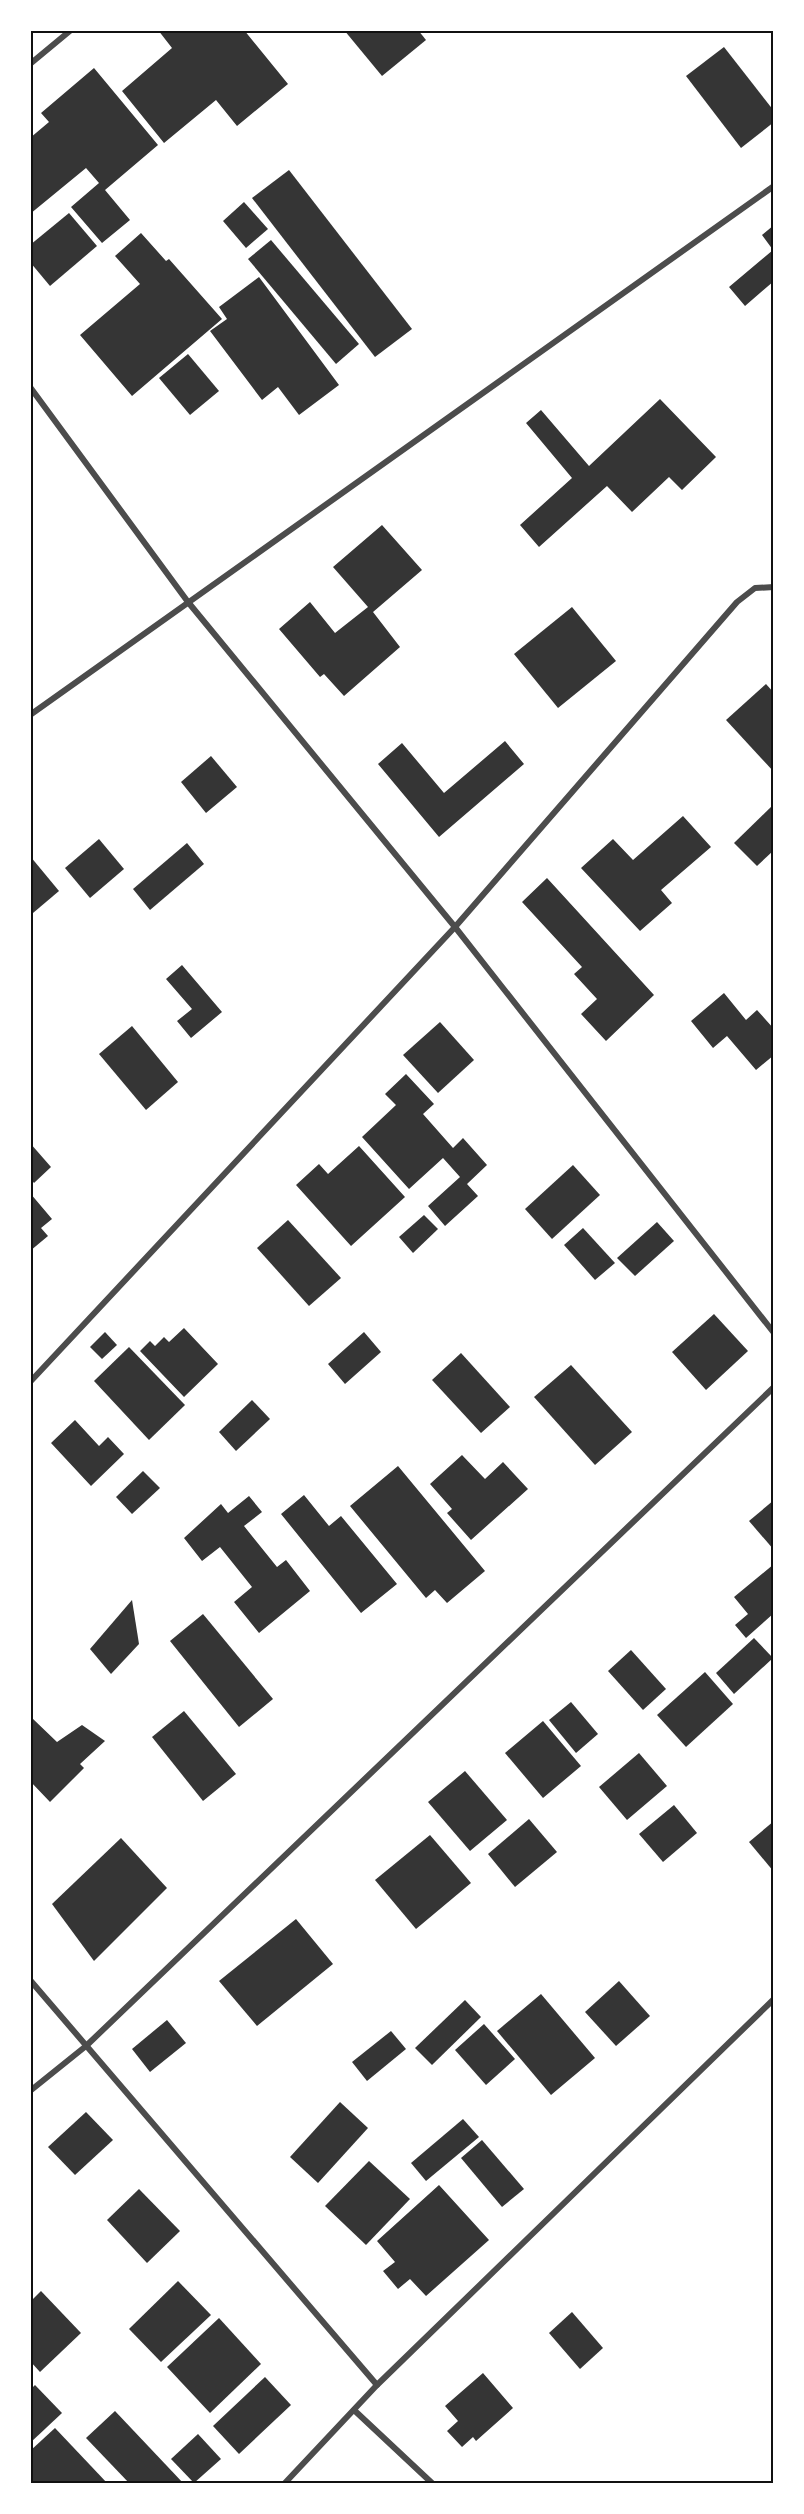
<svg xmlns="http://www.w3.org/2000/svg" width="804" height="2514" viewBox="0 0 804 2514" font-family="'Exo 2',sans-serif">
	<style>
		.building { fill: #353535 }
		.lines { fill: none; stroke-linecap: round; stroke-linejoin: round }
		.minor { stroke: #4c4c4c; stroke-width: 6 }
		.neatline { fill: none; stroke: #111; stroke-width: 2 }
	</style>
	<rect width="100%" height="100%" fill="#fff"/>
	<g class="building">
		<path d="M 158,30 L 244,30 L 288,84 L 237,126 L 216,100 L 164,143 L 122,91 L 172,48 Z"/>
		<path d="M 344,30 L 418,30 L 426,40 L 382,76 Z"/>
		<path d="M 724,47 L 774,111 L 774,122 L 741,148 L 686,76 Z"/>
		<path d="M 94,68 L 158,145 L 105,190 L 130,220 L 102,243 L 71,207 L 99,183 L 86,168 L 30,214 L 30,138 L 49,122 L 41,113 Z"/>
		<path d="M 289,170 L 412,329 L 375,357 L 252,198 Z"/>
		<path d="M 244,202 L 268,229 L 246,248 L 223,221 Z"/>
		<path d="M 69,213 L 97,246 L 50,286 L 30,262 L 30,245 Z"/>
		<path d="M 774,225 L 774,281 L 745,306 L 729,287 L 773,250 L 762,235 Z"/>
		<path d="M 141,233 L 166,261 L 169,259 L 222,319 L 132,396 L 80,335 L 140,284 L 115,256 Z"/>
		<path d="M 271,240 L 359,344 L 336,364 L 248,259 Z"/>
		<path d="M 259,277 L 339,385 L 299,415 L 278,387 L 262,400 L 210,331 L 227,319 L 219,307 Z"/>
		<path d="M 188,354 L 219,391 L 190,415 L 159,378 Z"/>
		<path d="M 660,399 L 716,457 L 682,490 L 669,477 L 632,512 L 607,486 L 539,547 L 520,525 L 572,478 L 526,423 L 541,410 L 589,466 Z"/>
		<path d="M 382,525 L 422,570 L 373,612 L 400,647 L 344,696 L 324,674 L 320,677 L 279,629 L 310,602 L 335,633 L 368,607 L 333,567 Z"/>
		<path d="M 572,607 L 616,661 L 558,708 L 514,654 Z"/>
		<path d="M 766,684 L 774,693 L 774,772 L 726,720 Z"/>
		<path d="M 505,741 L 524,764 L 439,837 L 378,764 L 402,743 L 444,793 Z"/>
		<path d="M 211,756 L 237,787 L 206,813 L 181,782 Z"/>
		<path d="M 774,804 L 774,850 L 757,866 L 734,843 Z"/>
		<path d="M 683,816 L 711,847 L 661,890 L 672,903 L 640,931 L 581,868 L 613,839 L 633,860 Z"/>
		<path d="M 99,839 L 124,869 L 90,898 L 65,868 Z"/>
		<path d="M 187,843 L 204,864 L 150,910 L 133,889 Z"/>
		<path d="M 30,856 L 59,891 L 33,913 L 30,909 Z"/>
		<path d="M 547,878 L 654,995 L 606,1041 L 581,1014 L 597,999 L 574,974 L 582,967 L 522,902 Z"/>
		<path d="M 182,965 L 222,1012 L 191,1038 L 177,1021 L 192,1009 L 166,979 Z"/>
		<path d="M 724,993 L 746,1020 L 757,1010 L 774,1029 L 774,1055 L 756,1070 L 727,1036 L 713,1048 L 691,1021 Z"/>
		<path d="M 440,1022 L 474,1060 L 438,1093 L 403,1055 Z"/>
		<path d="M 132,1026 L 178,1082 L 146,1110 L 99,1054 Z"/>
		<path d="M 406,1074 L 434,1104 L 423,1114 L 453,1148 L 463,1138 L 487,1165 L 467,1184 L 478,1196 L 445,1226 L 428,1206 L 460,1177 L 443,1158 L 409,1189 L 362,1137 L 396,1105 L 385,1094 Z"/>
		<path d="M 30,1143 L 51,1167 L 34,1183 L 30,1178 Z"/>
		<path d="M 359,1146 L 405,1197 L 351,1246 L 296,1185 L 319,1164 L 328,1174 Z"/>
		<path d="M 573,1165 L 600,1195 L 552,1239 L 525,1209 Z"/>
		<path d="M 30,1193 L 52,1219 L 41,1228 L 48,1236 L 30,1251 Z"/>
		<path d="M 424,1215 L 438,1229 L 413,1253 L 399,1237 Z"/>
		<path d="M 288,1220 L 341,1278 L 309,1306 L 257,1248 Z"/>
		<path d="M 657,1222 L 674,1241 L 635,1276 L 617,1258 Z"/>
		<path d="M 583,1228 L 615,1263 L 595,1280 L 564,1245 Z"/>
		<path d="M 714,1314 L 748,1351 L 706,1390 L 672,1352 Z"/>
		<path d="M 184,1328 L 218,1364 L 184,1397 L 140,1351 L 150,1341 L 155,1346 L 164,1337 L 169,1342 Z"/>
		<path d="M 105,1332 L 117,1345 L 102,1359 L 90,1347 Z"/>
		<path d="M 364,1332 L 381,1352 L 345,1384 L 328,1364 Z"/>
		<path d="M 129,1347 L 185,1405 L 149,1440 L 94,1381 Z"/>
		<path d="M 461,1353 L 510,1407 L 481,1433 L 432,1380 Z"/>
		<path d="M 571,1365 L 632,1432 L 595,1465 L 534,1397 Z"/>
		<path d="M 252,1400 L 270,1419 L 236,1451 L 219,1432 Z"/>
		<path d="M 75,1420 L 99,1446 L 108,1437 L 124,1454 L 91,1486 L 51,1443 Z"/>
		<path d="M 462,1455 L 485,1479 L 503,1462 L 528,1489 L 471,1540 L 447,1513 L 452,1509 L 430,1484 Z"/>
		<path d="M 398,1466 L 485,1571 L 447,1603 L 435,1590 L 426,1598 L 350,1506 Z"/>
		<path d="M 143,1471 L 160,1488 L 132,1514 L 116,1497 Z"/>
		<path d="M 304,1495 L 329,1526 L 341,1516 L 397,1584 L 361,1613 L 281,1514 Z"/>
		<path d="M 249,1496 L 262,1512 L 244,1526 L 277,1567 L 286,1560 L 310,1591 L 259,1633 L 234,1602 L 252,1587 L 220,1547 L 202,1561 L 184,1538 L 221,1504 L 228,1513 Z"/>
		<path d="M 774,1500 L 774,1550 L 749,1521 Z"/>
		<path d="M 774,1564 L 774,1613 L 746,1638 L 735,1625 L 748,1614 L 734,1597 Z"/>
		<path d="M 132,1600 L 139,1644 L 111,1674 L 90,1649 Z"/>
		<path d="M 203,1614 L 273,1699 L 239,1727 L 170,1641 Z"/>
		<path d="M 754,1638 L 773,1658 L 734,1694 L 716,1673 Z"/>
		<path d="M 631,1650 L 666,1689 L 643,1710 L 608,1671 Z"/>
		<path d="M 705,1672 L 733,1704 L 686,1747 L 657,1715 Z"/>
		<path d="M 571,1702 L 598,1734 L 576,1753 L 549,1720 Z"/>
		<path d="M 184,1711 L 236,1774 L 203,1801 L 152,1737 Z"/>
		<path d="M 32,1718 L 57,1742 L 82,1725 L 105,1741 L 80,1764 L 84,1768 L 50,1802 L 30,1781 Z"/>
		<path d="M 543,1721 L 581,1766 L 543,1798 L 505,1753 Z"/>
		<path d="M 639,1753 L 667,1786 L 627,1820 L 599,1787 Z"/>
		<path d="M 465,1771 L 507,1820 L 470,1851 L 428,1802 Z"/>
		<path d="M 674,1805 L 697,1833 L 663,1862 L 639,1834 Z"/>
		<path d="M 529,1819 L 557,1852 L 515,1887 L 488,1854 Z"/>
		<path d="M 774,1821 L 774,1872 L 749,1842 Z"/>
		<path d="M 430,1835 L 471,1883 L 416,1929 L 375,1880 Z"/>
		<path d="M 121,1838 L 167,1888 L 94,1961 L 52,1904 Z"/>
		<path d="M 296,1919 L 333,1964 L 257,2026 L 219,1981 Z"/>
		<path d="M 619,1981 L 650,2016 L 616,2046 L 585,2012 Z"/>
		<path d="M 541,1994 L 595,2058 L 551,2095 L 497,2031 Z"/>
		<path d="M 465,2000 L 481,2017 L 432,2065 L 415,2048 Z"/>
		<path d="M 167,2020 L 186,2043 L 150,2072 L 132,2049 Z"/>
		<path d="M 484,2024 L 515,2059 L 486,2085 L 455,2050 Z"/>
		<path d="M 391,2031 L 406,2049 L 367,2081 L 352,2062 Z"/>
		<path d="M 340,2102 L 368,2128 L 318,2183 L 290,2157 Z"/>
		<path d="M 86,2112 L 113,2140 L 75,2175 L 48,2147 Z"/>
		<path d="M 463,2119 L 479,2137 L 426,2181 L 411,2163 Z"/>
		<path d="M 482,2140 L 524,2189 L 502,2207 L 461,2158 Z"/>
		<path d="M 369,2161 L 410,2199 L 366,2245 L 325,2206 Z"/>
		<path d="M 439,2185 L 489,2240 L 426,2296 L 410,2279 L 398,2289 L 383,2271 L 395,2262 L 377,2241 Z"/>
		<path d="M 139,2189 L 180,2231 L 147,2263 L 107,2220 Z"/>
		<path d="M 178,2281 L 211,2315 L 161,2362 L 129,2329 Z"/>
		<path d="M 41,2291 L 81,2333 L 40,2372 L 30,2361 L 30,2302 Z"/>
		<path d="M 572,2312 L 603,2348 L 580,2369 L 549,2333 Z"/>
		<path d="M 219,2318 L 261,2364 L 210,2413 L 167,2367 Z"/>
		<path d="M 483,2373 L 513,2408 L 476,2441 L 473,2437 L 462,2447 L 447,2431 L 458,2421 L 445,2406 Z"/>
		<path d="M 265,2377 L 291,2405 L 239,2454 L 213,2426 Z"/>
		<path d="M 35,2385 L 62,2413 L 30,2443 L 30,2390 Z"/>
		<path d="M 115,2411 L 184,2484 L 130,2484 L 86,2438 Z"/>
		<path d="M 55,2428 L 108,2484 L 30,2484 L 30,2451 Z"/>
		<path d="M 198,2434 L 221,2459 L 194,2483 L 171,2459 Z"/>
	</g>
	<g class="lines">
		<g class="minor">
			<path d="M 30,64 L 71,30"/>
			<path d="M 30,387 L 188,602 L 455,927 L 774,1333"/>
			<path d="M 30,715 L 774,186"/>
			<path d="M 30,1382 L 455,927 L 737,602 L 755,588 L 774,587"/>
			<path d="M 30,1980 L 377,2385"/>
			<path d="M 30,2091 L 86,2046 L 774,1387"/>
			<path d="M 354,2410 L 433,2484"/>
			<path d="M 284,2484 L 377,2385 L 774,1999"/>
		</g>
	</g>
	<rect width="804" height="2514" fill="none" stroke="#ffffff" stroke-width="63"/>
	<rect x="32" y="32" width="740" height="2450" class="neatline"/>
</svg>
